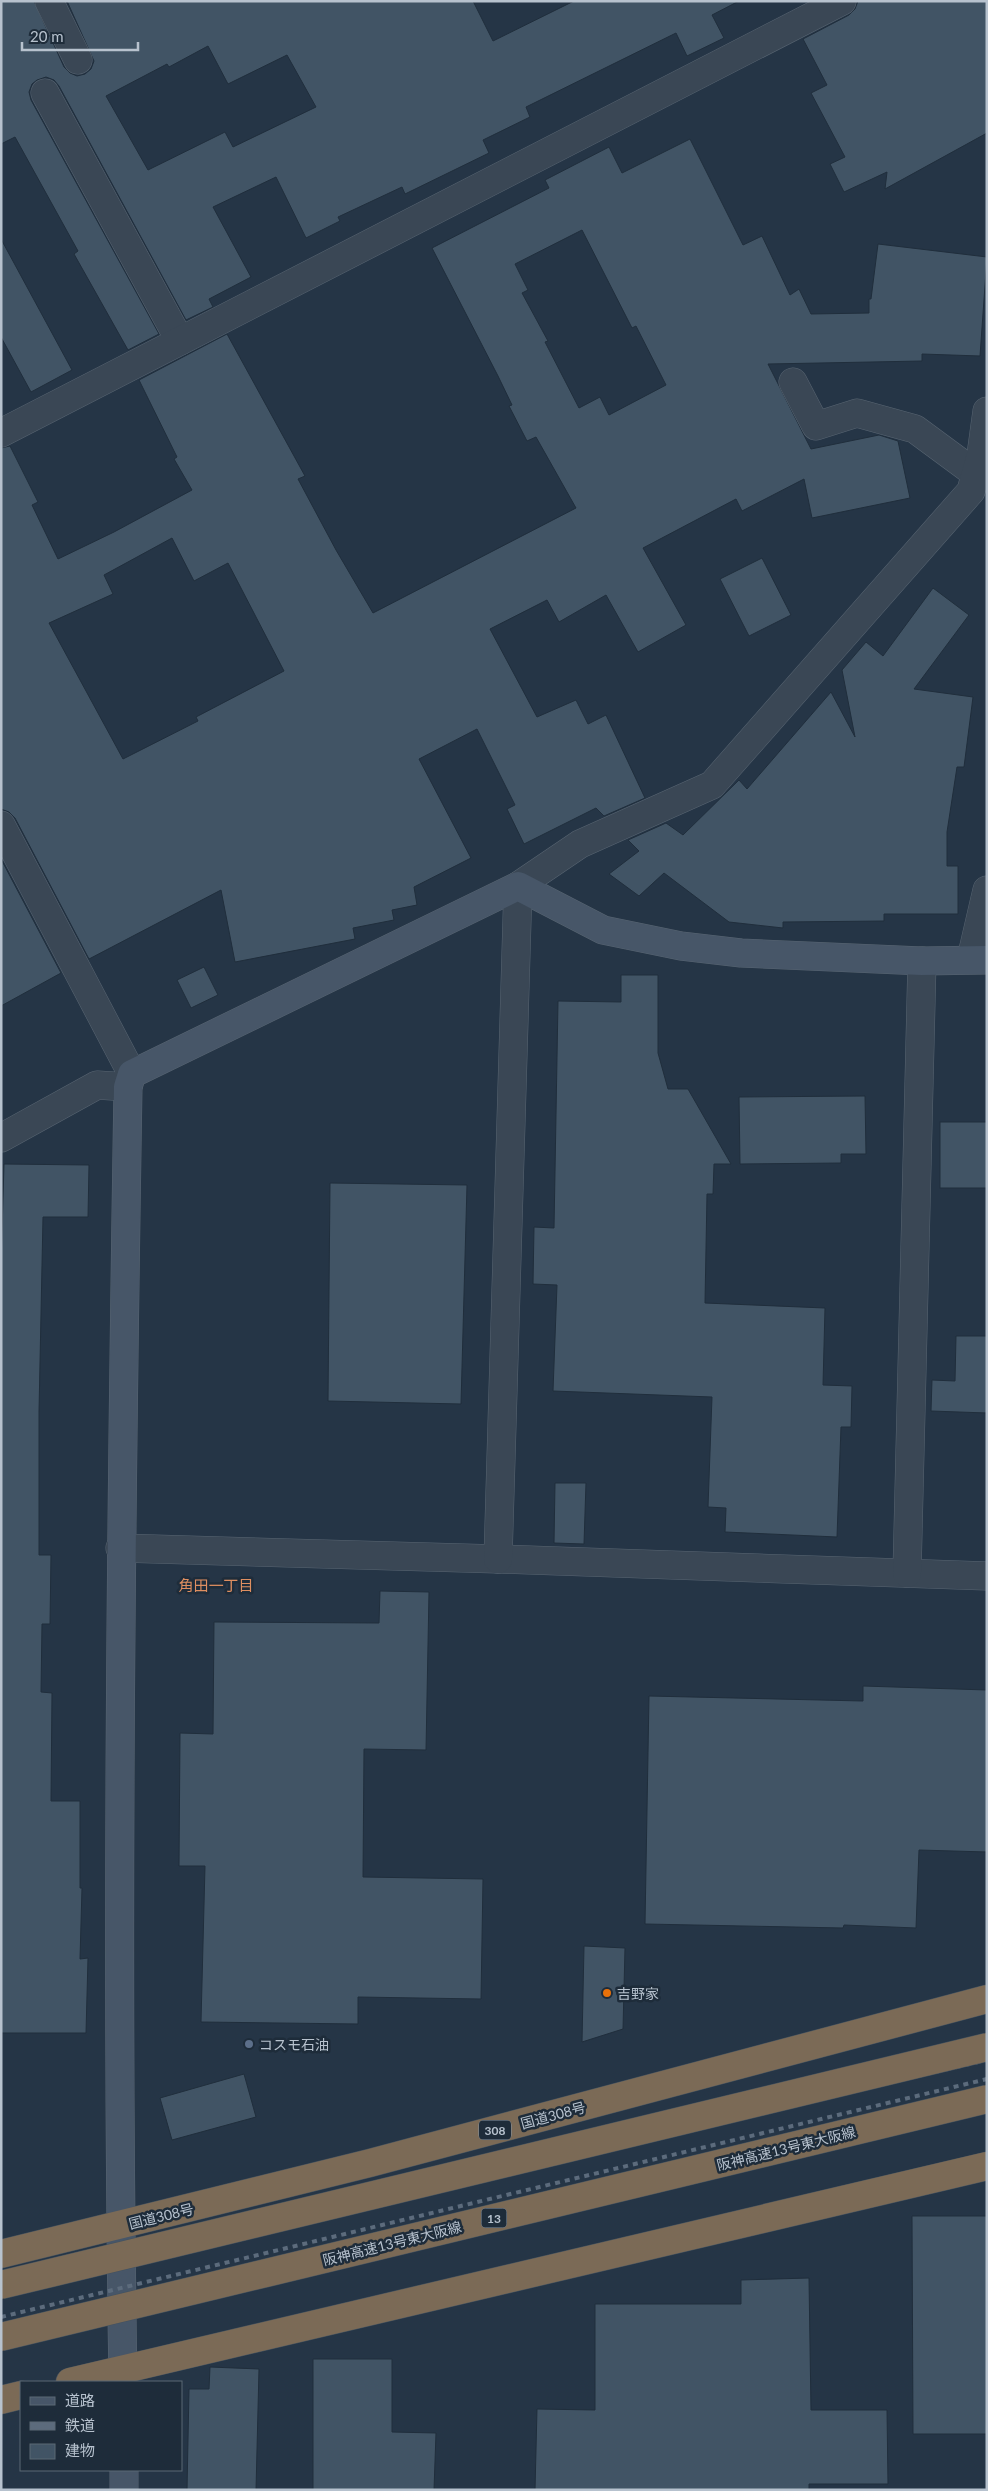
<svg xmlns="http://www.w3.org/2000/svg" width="988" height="2491" viewBox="0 0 988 2491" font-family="Lato,'Noto Sans JP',sans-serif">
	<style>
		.building { fill: #415465; stroke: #202e3c; fill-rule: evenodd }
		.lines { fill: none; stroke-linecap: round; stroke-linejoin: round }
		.street-casing { stroke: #586572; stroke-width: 29 }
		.secondary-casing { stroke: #586572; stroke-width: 29 }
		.highway-casing { stroke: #44525f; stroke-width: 29 }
		.street { stroke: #3a4755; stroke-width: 28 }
		.secondary { stroke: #475668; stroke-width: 28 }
		.highway { stroke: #7b6a56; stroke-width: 28 }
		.rail { stroke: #5c6b7c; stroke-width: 4; stroke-dasharray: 5 5; stroke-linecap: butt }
		.highway-bridge-casing { stroke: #44525f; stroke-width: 29; stroke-linecap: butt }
		.highway-bridge { stroke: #7b6a56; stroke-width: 28 }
		.food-dot { fill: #e8710a; stroke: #1e2c3a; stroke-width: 2 }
		.service-dot { fill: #5c6f8a; stroke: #1e2c3a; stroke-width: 2 }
		.labels { text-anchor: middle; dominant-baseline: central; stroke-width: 5; stroke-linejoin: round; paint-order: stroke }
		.shield { fill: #1e2c3a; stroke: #8995a2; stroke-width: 1 }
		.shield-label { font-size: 12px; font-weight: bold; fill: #b7c2ce }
		.poi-label { font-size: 14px; fill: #b7c2ce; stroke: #1e2c3a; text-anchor: start }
		.street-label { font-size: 14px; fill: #b7c2ce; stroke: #1e2c3a }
		.neighbourhood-label { font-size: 15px; fill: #df8f61; stroke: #1e2c3a }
	</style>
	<rect width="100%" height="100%" fill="#253546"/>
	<g class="building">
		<path d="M 1,1 L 34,1 L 64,67 L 70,73 L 77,76 L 85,74 L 91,69 L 94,61 L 67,1 L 473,1 L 493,41 L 574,1 L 739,1 L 712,15 L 724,38 L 687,56 L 676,33 L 526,107 L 530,117 L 483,140 L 489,153 L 405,194 L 402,187 L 338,217 L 340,221 L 306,238 L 276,177 L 213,207 L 251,277 L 209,299 L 213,307 L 186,320 L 59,86 L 54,80 L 46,77 L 37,80 L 32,84 L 29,92 L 31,100 L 159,334 L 128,350 L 74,254 L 78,251 L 15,137 L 1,144 ZM 208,46 L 228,84 L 287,55 L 316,107 L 233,147 L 225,132 L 148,170 L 106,96 L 167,64 L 169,67 Z"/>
		<path d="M 858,1 L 987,1 L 987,133 L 885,189 L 887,172 L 844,192 L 830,164 L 845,157 L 811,93 L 827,85 L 803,39 L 849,15 L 855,9 Z"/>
		<path d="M 690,139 L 743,245 L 762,236 L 790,295 L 799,289 L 811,314 L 869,313 L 869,299 L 871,299 L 878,244 L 987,257 L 980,356 L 922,354 L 922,361 L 768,364 L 811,449 L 879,435 L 898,441 L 910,498 L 812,518 L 804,479 L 742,511 L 736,499 L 643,548 L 686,625 L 638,652 L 606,595 L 559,622 L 547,600 L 490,629 L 537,717 L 576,700 L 588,724 L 606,715 L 645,798 L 604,816 L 596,808 L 524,844 L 507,809 L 515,805 L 477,729 L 419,759 L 471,858 L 414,887 L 417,905 L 392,910 L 394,920 L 353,928 L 355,939 L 235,962 L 221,890 L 89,959 L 15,818 L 9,812 L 1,809 L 1,448 L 10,446 L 38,502 L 32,505 L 58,559 L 114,532 L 192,490 L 174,459 L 177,457 L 139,380 L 227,334 L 305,476 L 298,479 L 336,550 L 373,613 L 576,508 L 536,437 L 527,441 L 509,406 L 512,405 L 498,376 L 432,248 L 549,188 L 545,180 L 609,147 L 622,173 ZM 582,230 L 632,328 L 636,326 L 666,385 L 609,415 L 600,397 L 579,408 L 545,342 L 548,341 L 522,293 L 528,290 L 515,264 ZM 172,538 L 194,581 L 228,563 L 284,671 L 196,717 L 198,721 L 123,759 L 49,623 L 113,594 L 104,575 Z"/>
		<path d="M 1,239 L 72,370 L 31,392 L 1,337 Z"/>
		<path d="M 762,558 L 791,615 L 749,636 L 720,579 Z"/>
		<path d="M 933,588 L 969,615 L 914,689 L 973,697 L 964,767 L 957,767 L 947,832 L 947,866 L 958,866 L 958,914 L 884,914 L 884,921 L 783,922 L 783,928 L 729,922 L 664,873 L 639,896 L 609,874 L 639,851 L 628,840 L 666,823 L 683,835 L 739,780 L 747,789 L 831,692 L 855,737 L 842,670 L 866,642 L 883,656 Z"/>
		<path d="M 1,859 L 61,973 L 1,1006 Z"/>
		<path d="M 204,967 L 218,995 L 191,1008 L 177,980 Z"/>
		<path d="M 621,975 L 658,975 L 658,1053 L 668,1089 L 688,1089 L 731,1164 L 714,1164 L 713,1194 L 707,1194 L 705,1303 L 825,1308 L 823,1385 L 852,1386 L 851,1427 L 841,1427 L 837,1537 L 725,1532 L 726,1508 L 708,1507 L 712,1397 L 553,1391 L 557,1285 L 533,1284 L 534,1227 L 554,1228 L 558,1001 L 621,1002 Z"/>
		<path d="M 865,1096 L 866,1154 L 841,1154 L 841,1163 L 740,1164 L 739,1097 Z"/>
		<rect x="940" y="1122" width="47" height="66"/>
		<path d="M 4,1164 L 89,1165 L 88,1217 L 43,1217 L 39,1412 L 39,1555 L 51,1555 L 50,1624 L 42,1624 L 41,1692 L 52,1693 L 51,1801 L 80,1801 L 80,1888 L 82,1888 L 80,1959 L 88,1958 L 86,2033 L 1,2033 L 1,1265 Z"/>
		<path d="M 330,1183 L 467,1185 L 461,1404 L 328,1401 Z"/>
		<path d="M 956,1336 L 987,1336 L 987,1413 L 931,1411 L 932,1380 L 955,1381 Z"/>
		<path d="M 555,1483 L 586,1483 L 584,1544 L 554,1543 Z"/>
		<path d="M 380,1591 L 429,1592 L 426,1750 L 364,1749 L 363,1877 L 483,1879 L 481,1999 L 358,1997 L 358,2024 L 201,2022 L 205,1866 L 179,1866 L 180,1733 L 213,1734 L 214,1622 L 379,1623 Z"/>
		<path d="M 863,1686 L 987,1690 L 987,1852 L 919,1850 L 916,1928 L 844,1925 L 843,1928 L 645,1924 L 649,1696 L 863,1701 Z"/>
		<path d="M 584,1946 L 625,1948 L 623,2029 L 582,2042 Z"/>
		<path d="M 244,2074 L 256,2117 L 172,2140 L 160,2098 Z"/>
		<path d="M 912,2216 L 987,2216 L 987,2434 L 913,2434 Z"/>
		<path d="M 809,2278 L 811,2410 L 887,2410 L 888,2484 L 809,2484 L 809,2490 L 535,2490 L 537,2409 L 595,2410 L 595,2304 L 741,2304 L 741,2280 Z"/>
		<path d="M 313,2359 L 392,2359 L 392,2432 L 436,2433 L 434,2490 L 313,2490 Z"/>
		<path d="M 210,2367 L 259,2369 L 256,2490 L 187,2490 L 189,2389 L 209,2389 Z"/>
	</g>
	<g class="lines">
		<defs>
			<g id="street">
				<path d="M 49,1 L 78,60"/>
				<path d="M 45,93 L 180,341"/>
				<path d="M 793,382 L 816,426 L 857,413 L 915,429 L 976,474"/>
				<path d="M 1,433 L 842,1"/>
				<path d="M 1,825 L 132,1074"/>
				<path d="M 971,959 L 987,890"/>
				<path d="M 1,1138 L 97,1085 L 128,1087"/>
				<path d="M 120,1548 L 498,1559 L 987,1576"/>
				<path d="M 498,1559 L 518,886 L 580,844 L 712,785 L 971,491 L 981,455 L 987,411"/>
				<path d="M 907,1573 L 922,961"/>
			</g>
			<g id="secondary">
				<path d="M 123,2382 C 116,1950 121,1519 128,1087 L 132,1074 L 518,886 L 603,930 L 681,946 L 741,953 L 922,961 L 987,960"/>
				<path d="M 124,2490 L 124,2470"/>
			</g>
			<g id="highway">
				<path d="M 1,2254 L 370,2163 L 987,1999"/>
				<path d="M 70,2382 L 987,2166"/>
				<path d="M 1,2400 L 21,2395"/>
			</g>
		</defs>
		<use href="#street" class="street-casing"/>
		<use href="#secondary" class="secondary-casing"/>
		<use href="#highway" class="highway-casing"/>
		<use href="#street" class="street"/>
		<use href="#secondary" class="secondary"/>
		<use href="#highway" class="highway"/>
		<g class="rail">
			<path d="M 1,2288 L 987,2060"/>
			<path d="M 1,2317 L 987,2079"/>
		</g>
		<defs>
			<g id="highway-bridge">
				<path d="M 1,2285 L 987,2047"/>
				<path d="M 1,2337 L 987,2099"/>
			</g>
		</defs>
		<use href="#highway-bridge" class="highway-bridge-casing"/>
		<use href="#highway-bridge" class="highway-bridge"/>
	</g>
	<circle class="food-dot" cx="607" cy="1993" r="5"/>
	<circle class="service-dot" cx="249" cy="2044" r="5"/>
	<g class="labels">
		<g class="shield">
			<rect x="479" y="2120.5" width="32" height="19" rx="4"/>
			<rect x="481.5" y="2208.5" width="25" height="19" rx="4"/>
		</g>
		<g class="shield-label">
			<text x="495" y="2130">308</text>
			<text x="494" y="2218">13</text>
		</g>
		<g class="poi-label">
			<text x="617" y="1993">吉野家</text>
			<text x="259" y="2044">コスモ石油</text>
		</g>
		<g class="street-label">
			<text transform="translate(553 2115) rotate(-15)">国道308号</text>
			<text transform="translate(786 2148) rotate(-14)">阪神高速13号東大阪線</text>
			<text transform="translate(161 2216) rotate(-14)">国道308号</text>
			<text transform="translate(392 2243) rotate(-14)">阪神高速13号東大阪線</text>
		</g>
		<g class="neighbourhood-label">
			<text x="216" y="1585">角田一丁目</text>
		</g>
	</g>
	<rect width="988" height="2491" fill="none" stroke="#b7c2ce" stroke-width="5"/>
	<rect x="20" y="2381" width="162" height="90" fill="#1e2c3a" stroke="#5b6875"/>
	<rect x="30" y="2397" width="25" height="8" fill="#475668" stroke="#5b6875"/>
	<text x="65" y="2406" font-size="15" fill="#b7c2ce">道路</text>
	<rect x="30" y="2422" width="25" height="8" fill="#5c6b7c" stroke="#5b6875"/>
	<text x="65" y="2431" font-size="15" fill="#b7c2ce">鉄道</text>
	<rect x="30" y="2444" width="25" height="15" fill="#415465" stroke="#5b6875"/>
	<text x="65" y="2456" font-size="15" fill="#b7c2ce">建物</text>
	<path d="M22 42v8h116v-8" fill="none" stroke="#b7c2ce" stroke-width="2.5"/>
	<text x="30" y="42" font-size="15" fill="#b7c2ce" stroke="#1e2c3a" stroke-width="4" paint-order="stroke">20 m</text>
</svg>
